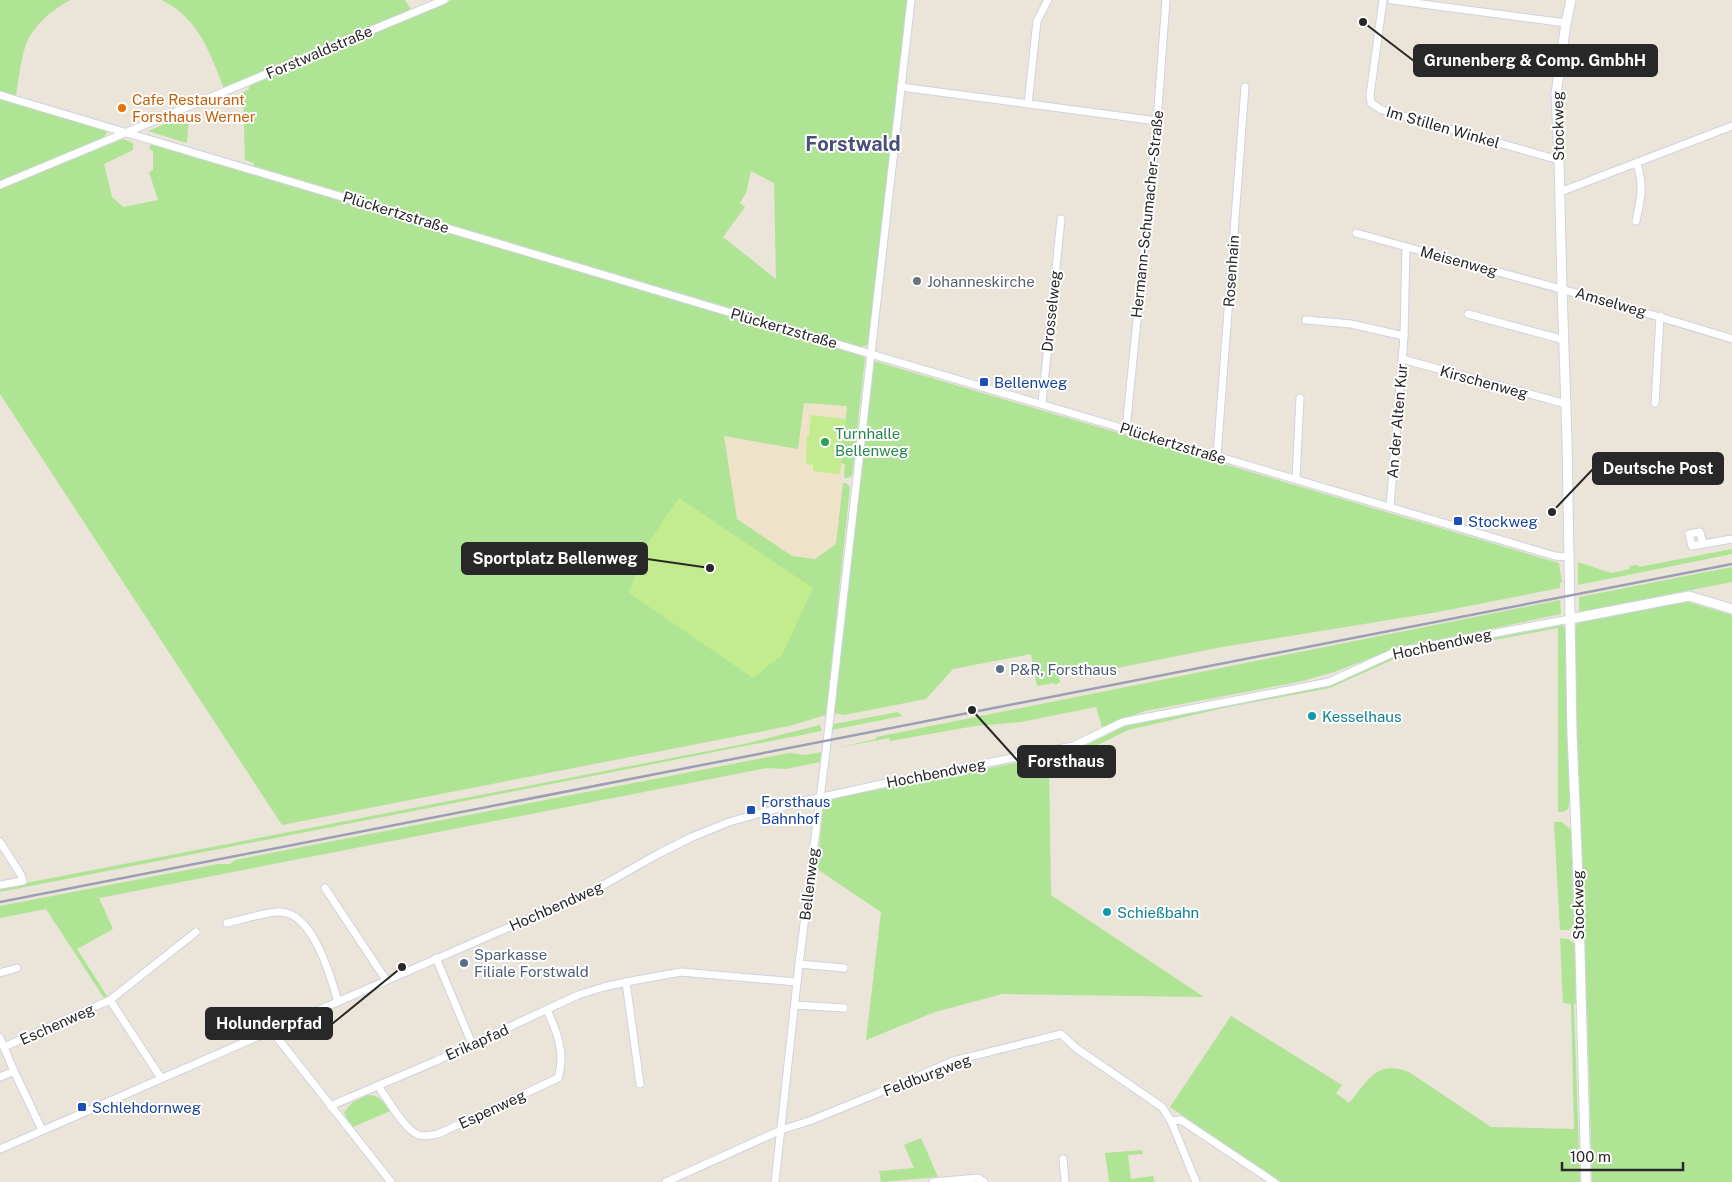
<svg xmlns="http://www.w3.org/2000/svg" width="1732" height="1182" viewBox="0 0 1732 1182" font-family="'Public Sans',sans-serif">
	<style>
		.education { fill: #eee2c8 }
		.green { fill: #aee493; fill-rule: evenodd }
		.pitch { fill: #c3ec8f }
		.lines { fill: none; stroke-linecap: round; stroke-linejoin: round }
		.minor-casing { stroke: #cfd2e2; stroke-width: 9 }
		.tertiary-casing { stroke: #cfd2e2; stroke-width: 11 }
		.minor { stroke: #fff; stroke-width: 7 }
		.tertiary { stroke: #fff; stroke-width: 9 }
		.rail { stroke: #9c9fb4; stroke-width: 2.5 }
		.food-dot { fill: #e8710a; stroke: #fff; stroke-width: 2 }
		.worship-dot { fill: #6b7280; stroke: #fff; stroke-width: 2 }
		.transit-dot { fill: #1a4fb4; stroke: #fff; stroke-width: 2 }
		.leisure-dot { fill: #2e9e5b; stroke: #fff; stroke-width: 2 }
		.service-dot { fill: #5c6f8a; stroke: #fff; stroke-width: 2 }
		.culture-dot { fill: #0f9aa8; stroke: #fff; stroke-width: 2 }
		.labels { text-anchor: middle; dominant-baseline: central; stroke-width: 4; stroke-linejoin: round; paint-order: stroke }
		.street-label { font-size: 15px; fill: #282828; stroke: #fff }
		.food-label { font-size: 15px; fill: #c56008; stroke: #fff; text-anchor: start }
		.worship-label { font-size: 15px; fill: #5b616d; stroke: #fff; text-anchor: start }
		.transit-label { font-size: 15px; fill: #164399; stroke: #fff; text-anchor: start }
		.leisure-label { font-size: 15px; fill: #27864d; stroke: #fff; text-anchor: start }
		.service-label { font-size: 15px; fill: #4e5e75; stroke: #fff; text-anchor: start }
		.culture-label { font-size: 15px; fill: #0d838f; stroke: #fff; text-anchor: start }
		.district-label { font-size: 20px; font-weight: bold; fill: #48507a; stroke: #fff }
		.leader { fill: none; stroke: #282828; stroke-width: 2 }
		.callout-dot { fill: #282828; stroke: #fff; stroke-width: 2 }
		.callout { fill: #282828; stroke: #282828; stroke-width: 2 }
		.callout-label { font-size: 16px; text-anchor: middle; font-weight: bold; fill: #fff }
	</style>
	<rect width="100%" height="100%" fill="#ebe4d9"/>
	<path class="education" d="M 803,403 L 847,406 L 841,463 L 845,463 L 837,544 L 815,559 L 792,556 L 737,519 L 724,436 L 798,449 Z"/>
	<g class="green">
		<path d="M 0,0 L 71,0 C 54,8 35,24 27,42 C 22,53 18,82 16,96 L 0,91 Z"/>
		<path d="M 162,0 L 405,0 L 411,10 L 224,88 C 209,51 199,19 162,0 Z"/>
		<path d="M 452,0 L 907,0 L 869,341 L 867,345 L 861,347 L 254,166 L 254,163 L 245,160 L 243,92 L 249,89 L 249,85 ZM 751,171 L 774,183 L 776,279 L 723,237 L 745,207 L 740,203 L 746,193 Z"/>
		<path d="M 0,99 L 104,129 L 107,132 L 104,137 L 0,181 Z"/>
		<path d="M 189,114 L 187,143 L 148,131 Z"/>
		<path d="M 123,139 L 133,143 L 133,150 L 104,164 L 112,197 L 123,207 L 158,200 L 149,172 L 153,170 L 153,151 L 149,149 L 151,144 L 857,354 L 865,358 L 852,476 L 847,478 L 844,478 L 845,464 L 841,463 L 847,406 L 804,403 L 798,449 L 724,436 L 737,519 L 792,556 L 815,559 L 836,544 L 843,483 L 846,483 L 850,487 L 826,715 L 789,726 L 282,825 L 0,394 L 0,189 Z"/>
		<path d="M 874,361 L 1559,563 L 1562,582 L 1560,583 L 1560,588 L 1438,612 L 1222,647 L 1097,672 L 1071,668 L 1058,671 L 1060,682 L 1055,685 L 1054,683 L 1037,686 L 1031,654 L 953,669 L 926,699 L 844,715 L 834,713 Z"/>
		<path d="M 1732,549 L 1732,554 L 1578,585 L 1578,562 L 1611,573 L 1630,569 L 1630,566 L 1638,565 L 1639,567 Z"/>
		<path d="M 1732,567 L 1732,582 L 1579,612 L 1579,597 Z"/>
		<path d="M 1560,600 L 1561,614 L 1395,649 L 1334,672 L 1303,681 L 1145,711 L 1102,727 L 1096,707 L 1021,722 L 975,726 L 890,741 L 889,738 L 836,748 L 876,739 L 876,737 Z"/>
		<path d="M 1685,601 L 1732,615 L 1732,1182 L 1592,1182 L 1587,1004 L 1584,1004 L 1574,629 L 1579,621 Z"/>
		<path d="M 1563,625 L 1566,630 L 1570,799 L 1568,809 L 1563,812 L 1558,812 L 1558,628 L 1394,659 L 1330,688 L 1228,707 L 1128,730 L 1075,756 L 1049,761 L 1051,895 L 1204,997 L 1002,994 L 935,1012 L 866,1040 L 881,912 L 817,869 L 824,800 L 1073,752 L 1127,725 L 1330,685 L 1393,657 Z"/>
		<path d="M 898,712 L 902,716 L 832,730 L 834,724 Z"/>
		<path d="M 820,725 L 822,731 L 0,892 L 0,888 L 744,744 Z"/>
		<path d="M 821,752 L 820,762 L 786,769 L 767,768 L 99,898 L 113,929 L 77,949 L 107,996 L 104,998 L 46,909 L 0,918 L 0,906 L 218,864 L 230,864 L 235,860 L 789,753 L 806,755 Z"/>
		<path d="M 1554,822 L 1562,822 L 1571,830 L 1574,926 L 1569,930 L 1560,930 Z"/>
		<path d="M 1560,938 L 1568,939 L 1575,944 L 1576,1003 L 1574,1004 L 1580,1182 L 1281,1182 L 1170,1107 L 1231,1016 L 1342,1085 L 1336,1093 L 1349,1103 C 1368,1082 1375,1059 1409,1072 L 1491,1127 L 1574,1129 L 1571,1004 L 1563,1003 Z"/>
		<path d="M 368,1095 C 379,1094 384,1103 390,1111 L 353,1127 L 346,1117 L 344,1112 L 353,1102 Z"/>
		<path d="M 921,1138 L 938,1177 L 881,1182 L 879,1171 L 914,1168 L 904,1145 Z"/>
		<path d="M 1142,1150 L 1143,1154 L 1128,1155 L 1131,1179 L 1153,1176 L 1155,1182 L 1109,1182 L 1105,1153 Z"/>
	</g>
	<g class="pitch">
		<path d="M 811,415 L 846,419 L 840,474 L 813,471 L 813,465 L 806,464 L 807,436 L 809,436 Z"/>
		<path d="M 679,498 L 813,588 L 782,655 L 753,678 L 629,593 L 645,547 Z"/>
	</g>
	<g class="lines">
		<defs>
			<g id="minor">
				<path d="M 1383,0 L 1370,95 L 1371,103 L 1382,110 L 1559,160"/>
				<path d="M 1392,0 L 1566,23"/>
				<path d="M 901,87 L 1157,121"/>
				<path d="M 0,95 L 708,306 L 1555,556 L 1570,557"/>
				<path d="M 1028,104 L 1037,21 L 1048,0"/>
				<path d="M 0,185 L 444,0"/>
				<path d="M 1560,192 L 1732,126"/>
				<path d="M 1636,221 C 1641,198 1644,186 1637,164"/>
				<path d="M 1356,233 C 1481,268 1608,300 1732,339"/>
				<path d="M 1468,314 L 1564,340"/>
				<path d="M 1306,320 L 1351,324 L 1404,336"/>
				<path d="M 1402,359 L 1566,404"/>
				<path d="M 1042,403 L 1061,219"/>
				<path d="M 1655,403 L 1660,316"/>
				<path d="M 1126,429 L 1157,121 L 1166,0"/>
				<path d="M 1217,456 L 1245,87"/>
				<path d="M 1296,479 L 1300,398"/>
				<path d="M 1390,507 L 1404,336 L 1406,247"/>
				<path d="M 1703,544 L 1700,532 L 1689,534 L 1692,546 L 1732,539"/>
				<path d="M 0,842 L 21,875 L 23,881 L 0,885"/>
				<path d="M 325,888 L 386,980"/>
				<path d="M 227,923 C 241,920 269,911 281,912 C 313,913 331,977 338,1002"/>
				<path d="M 436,958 L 472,1044"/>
				<path d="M 799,964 L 844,968"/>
				<path d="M 0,973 L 17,968"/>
				<path d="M 626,982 L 640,1084"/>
				<path d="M 795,1005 L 844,1008"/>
				<path d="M 272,1031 L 391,1182"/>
				<path d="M 0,1038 L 14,1071 L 42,1130"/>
				<path d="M 4,1047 L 110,1000"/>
				<path d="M 0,1077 L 14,1071"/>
				<path d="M 161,1078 L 110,1000 L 196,932"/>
				<path d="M 378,1086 C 388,1099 404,1130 419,1135 C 425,1137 432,1135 438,1134 L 558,1078 C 566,1054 557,1032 547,1010"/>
				<path d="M 330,1106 L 436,1061 L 578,995 L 604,987 L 626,982 L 681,972 L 797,982"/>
				<path d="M 1171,1121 L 1181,1120 L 1274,1182"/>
				<path d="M 0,1149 L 569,901 L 605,884 L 658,854 L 692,837 L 729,822 L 804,801 L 882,784 L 1073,746 L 1123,722 L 1329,682 L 1395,652 L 1570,619"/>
				<path d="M 1063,1159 L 1065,1182"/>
				<path d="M 666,1182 L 781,1130 L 812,1120 L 905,1082 L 953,1061 L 1061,1034 L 1076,1048 L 1162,1107 L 1171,1121 L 1196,1182"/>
				<path d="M 775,1182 L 799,964 L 826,751 L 911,0"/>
				<path d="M 933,1182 L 978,1178 L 984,1182"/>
			</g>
			<g id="tertiary">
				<path d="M 1571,0 L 1566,23 L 1556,94 L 1559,160 L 1562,288 L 1567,440 L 1572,733 L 1578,877 L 1586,1182"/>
				<path d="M 1570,619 L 1689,596 L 1732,609"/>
			</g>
		</defs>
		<use href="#minor" class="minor-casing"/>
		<use href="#tertiary" class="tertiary-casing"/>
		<use href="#minor" class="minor"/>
		<use href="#tertiary" class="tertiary"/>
		<path class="rail" d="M 0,902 L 1732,564"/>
	</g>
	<circle class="food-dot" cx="122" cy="108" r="5"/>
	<circle class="worship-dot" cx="917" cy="281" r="5"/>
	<g class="transit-dot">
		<rect x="979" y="377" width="10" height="10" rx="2.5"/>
		<rect x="1453" y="516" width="10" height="10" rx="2.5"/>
		<rect x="746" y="805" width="10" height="10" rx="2.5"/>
		<rect x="77" y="1102" width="10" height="10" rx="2.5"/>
	</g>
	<circle class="leisure-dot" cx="825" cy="442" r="5"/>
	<g class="service-dot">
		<circle cx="1000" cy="669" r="5"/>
		<circle cx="464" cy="963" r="5"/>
	</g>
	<g class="culture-dot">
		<circle cx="1312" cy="716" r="5"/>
		<circle cx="1107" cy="912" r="5"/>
	</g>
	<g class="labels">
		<g class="street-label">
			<text transform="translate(319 52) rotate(-23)">Forstwaldstraße</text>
			<text transform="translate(1558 126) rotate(-91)">Stockweg</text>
			<text transform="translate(1443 127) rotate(16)">Im Stillen Winkel</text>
			<text transform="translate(396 212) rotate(17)">Plückertzstraße</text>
			<text transform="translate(1147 214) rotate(-84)">Hermann-Schumacher-Straße</text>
			<text transform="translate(1459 261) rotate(15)">Meisenweg</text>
			<text transform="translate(1231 271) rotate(-86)">Rosenhain</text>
			<text transform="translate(1611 302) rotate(16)">Amselweg</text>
			<text transform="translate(1051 311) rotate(-84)">Drosselweg</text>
			<text transform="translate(784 328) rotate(16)">Plückertzstraße</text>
			<text transform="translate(1484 382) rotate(15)">Kirschenweg</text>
			<text transform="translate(1397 421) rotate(-85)">An der Alten Kur</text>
			<text transform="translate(1173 443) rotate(17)">Plückertzstraße</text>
			<text transform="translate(1442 644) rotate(-12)">Hochbendweg</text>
			<text transform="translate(936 773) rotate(-11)">Hochbendweg</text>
			<text transform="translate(809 884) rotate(-83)">Bellenweg</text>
			<text transform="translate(1578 905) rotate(-91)">Stockweg</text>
			<text transform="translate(556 906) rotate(-24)">Hochbendweg</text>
			<text transform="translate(57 1024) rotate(-24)">Eschenweg</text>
			<text transform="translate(477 1042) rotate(-24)">Erikapfad</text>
			<text transform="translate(927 1075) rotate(-21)">Feldburgweg</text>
			<text transform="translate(492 1109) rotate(-25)">Espenweg</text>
		</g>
		<g class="food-label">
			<text x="132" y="99">Cafe Restaurant<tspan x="132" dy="17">Forsthaus Werner</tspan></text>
		</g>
		<g class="worship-label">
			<text x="927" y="281">Johanneskirche</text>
		</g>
		<g class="transit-label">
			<text x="994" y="382">Bellenweg</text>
			<text x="1468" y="521">Stockweg</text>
			<text x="761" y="801">Forsthaus<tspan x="761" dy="17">Bahnhof</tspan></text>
			<text x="92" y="1107">Schlehdornweg</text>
		</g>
		<g class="leisure-label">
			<text x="835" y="433">Turnhalle<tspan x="835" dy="17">Bellenweg</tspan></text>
		</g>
		<g class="service-label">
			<text x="1010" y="669">P&amp;R, Forsthaus</text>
			<text x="474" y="954">Sparkasse<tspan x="474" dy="17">Filiale Forstwald</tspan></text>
		</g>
		<g class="culture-label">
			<text x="1322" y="716">Kesselhaus</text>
			<text x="1117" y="912">Schießbahn</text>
		</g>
		<g class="district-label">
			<text x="853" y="144">Forstwald</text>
		</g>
	</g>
	<path class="leader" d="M1363 22L1414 61M1552 512L1593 469M710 568L647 559M972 710L1018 761M402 967L332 1024"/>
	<g class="callout-dot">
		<circle cx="1363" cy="22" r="5"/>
		<circle cx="1552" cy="512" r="5"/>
		<circle cx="710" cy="568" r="5"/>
		<circle cx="972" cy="710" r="5"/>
		<circle cx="402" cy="967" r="5"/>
	</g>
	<g class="callout">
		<rect x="1414" y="45" width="243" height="31" rx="5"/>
		<rect x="1593" y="453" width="130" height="31" rx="5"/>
		<rect x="462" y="543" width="185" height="31" rx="5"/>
		<rect x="1018" y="746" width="97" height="31" rx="5"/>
		<rect x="206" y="1008" width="126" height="31" rx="5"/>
	</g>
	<g class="callout-label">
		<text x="1535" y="66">Grunenberg &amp; Comp. GmbhH</text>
		<text x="1658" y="474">Deutsche Post</text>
		<text x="555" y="564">Sportplatz Bellenweg</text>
		<text x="1066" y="767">Forsthaus</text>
		<text x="269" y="1029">Holunderpfad</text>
	</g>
	<path d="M1562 1162v8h121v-8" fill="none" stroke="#282828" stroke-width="2.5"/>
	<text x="1570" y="1162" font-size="15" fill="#282828" stroke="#ffffff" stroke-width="4" paint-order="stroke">100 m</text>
</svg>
